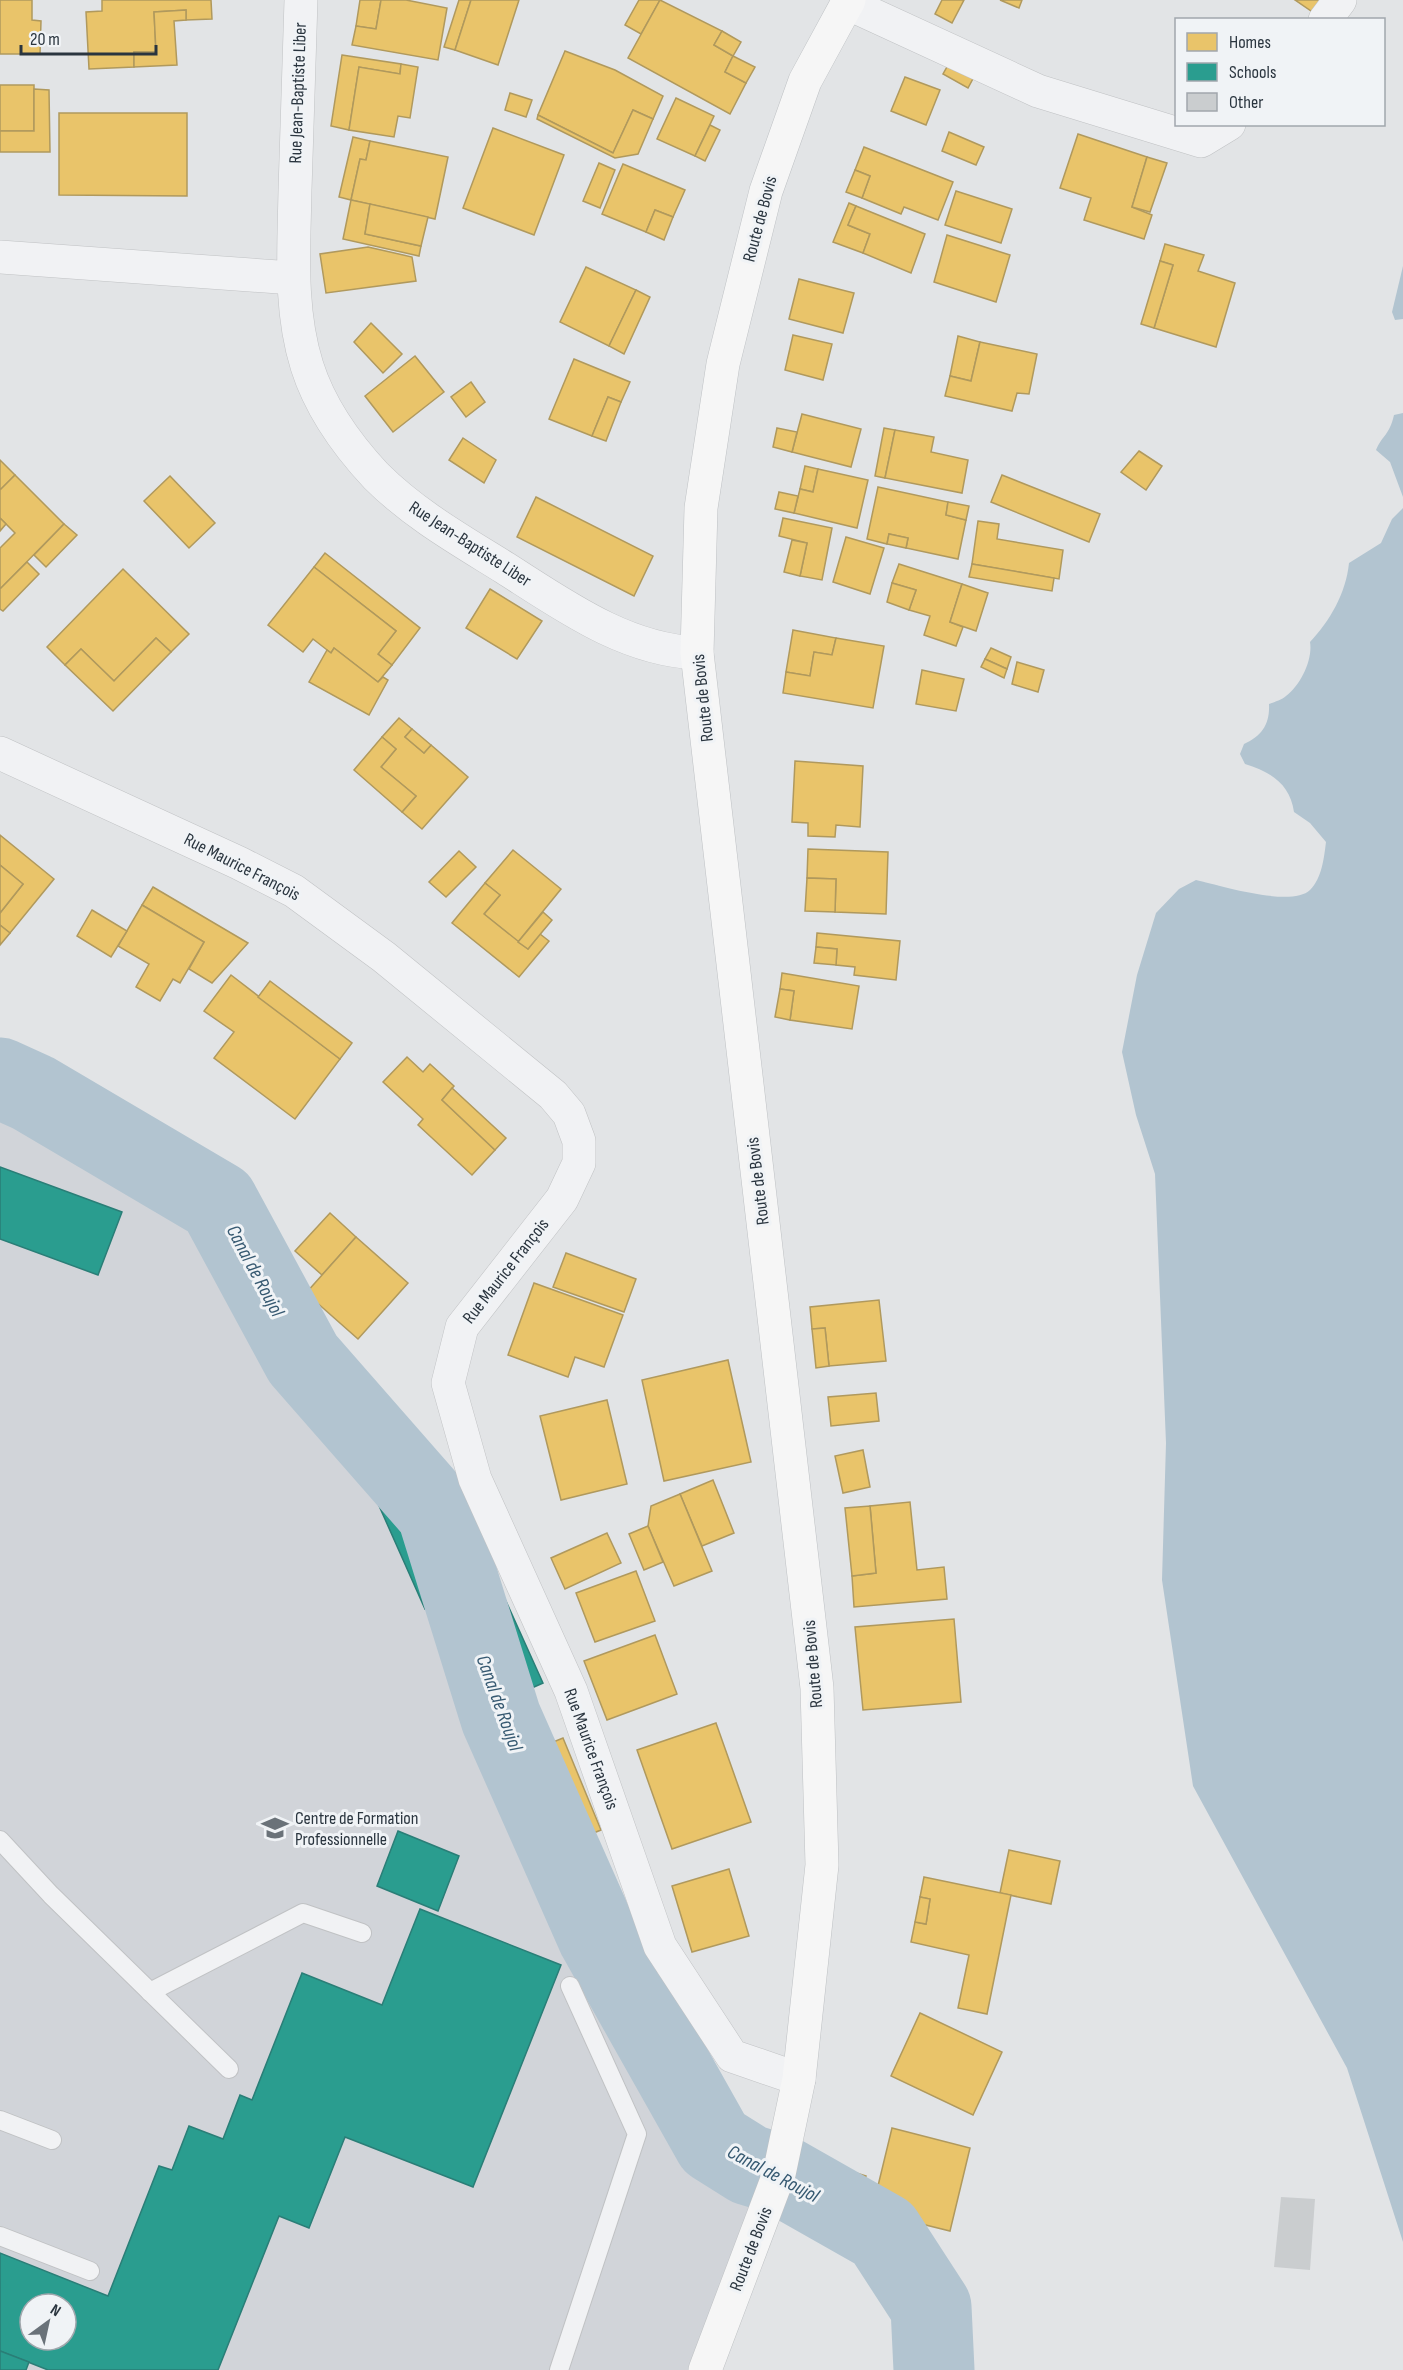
<svg xmlns="http://www.w3.org/2000/svg" width="1403" height="2370" viewBox="0 0 1403 2370" font-family="'Sofia Sans Condensed',sans-serif">
	<style>
		.built { fill: #d1d4d9; fill-rule: evenodd }
		.water { fill: #b2c4d0 }
		.homes { fill: #e9c46a; stroke: #b0995d; stroke-width: 1.5 }
		.schools { fill: #2a9d8f; stroke: #2a7e77; stroke-width: 1.5; fill-rule: evenodd }
		.lines { fill: none; stroke-linecap: round; stroke-linejoin: round }
		.river { stroke: #b2c4d0; stroke-width: 81 }
		.building { fill: #cacdcf }
		.lane-casing { stroke: #c0c2c4; stroke-width: 20 }
		.street-casing { stroke: #c0c2c4; stroke-width: 34 }
		.primary-casing { stroke: #bec1c4; stroke-width: 34 }
		.lane { stroke: #f1f2f4; stroke-width: 18 }
		.street { stroke: #f1f2f4; stroke-width: 33 }
		.primary { stroke: #f6f6f6; stroke-width: 33 }
		.labels { text-anchor: middle; dominant-baseline: central; stroke-width: 6; stroke-linejoin: round; paint-order: stroke }
		.street-label { font-size: 18px; fill: #2a353f; stroke: #f0f3f6 }
		.poi-label { font-size: 18px; fill: #2a353f; stroke: #f0f3f6; text-anchor: start }
		.water-label { font-size: 20px; font-style: italic; fill: #365971; stroke: #f0f3f6 }
	</style>
	<rect width="100%" height="100%" fill="#e2e4e6"/>
	<path class="built" d="M 0,1078 L 33,1093 L 218,1202 L 303,1359 L 437,1512 L 501,1718 L 598,1937 L 714,2143 L 749,2165 L 779,2174 L 705,2370 L 0,2370 ZM 30,2304 L 66,2304 L 66,2340 L 30,2340 Z"/>
	<g class="water">
		<path d="M 1403,266 L 1403,319 L 1395,320 L 1392,312 Z"/>
		<path d="M 1403,413 L 1403,497 L 1390,462 L 1376,450 C 1383,434 1389,436 1394,415 Z"/>
		<path d="M 1403,508 L 1403,2242 L 1347,2068 L 1193,1786 L 1162,1580 L 1166,1443 L 1155,1174 L 1136,1115 L 1122,1052 L 1137,975 L 1156,913 L 1179,889 L 1196,880 C 1219,885 1291,908 1310,890 C 1322,878 1324,858 1326,842 L 1310,823 L 1294,812 C 1290,784 1271,772 1245,764 L 1240,754 L 1244,744 C 1262,736 1270,724 1269,704 C 1274,702 1282,700 1286,696 C 1301,685 1313,659 1310,642 C 1330,621 1346,593 1349,563 L 1381,543 L 1392,519 Z"/>
	</g>
	<g class="homes">
		<path d="M 0,0 L 32,0 L 32,20 L 41,21 L 40,54 L 0,54 Z"/>
		<path d="M 102,0 L 211,0 L 212,19 L 186,20 L 186,10 L 154,12 L 156,52 L 134,52 L 134,67 L 89,69 L 86,12 L 102,11 Z"/>
		<path d="M 360,0 L 381,0 L 376,29 L 356,26 Z"/>
		<path d="M 381,0 L 406,0 L 447,8 L 438,60 L 352,45 L 356,26 L 376,29 Z"/>
		<path d="M 459,0 L 471,0 L 455,50 L 444,47 Z"/>
		<path d="M 471,0 L 519,0 L 498,65 L 455,50 Z"/>
		<path d="M 639,0 L 660,0 L 641,34 L 625,25 Z"/>
		<path d="M 660,0 L 722,31 L 714,45 L 733,56 L 725,72 L 746,83 L 730,114 L 628,58 Z"/>
		<path d="M 942,0 L 964,0 L 952,23 L 935,14 Z"/>
		<path d="M 1000,0 L 1022,0 L 1019,8 Z"/>
		<path d="M 1295,0 L 1323,0 L 1314,13 Z"/>
		<path d="M 186,10 L 186,20 L 174,21 L 177,65 L 134,67 L 134,52 L 156,52 L 154,12 Z"/>
		<path d="M 722,31 L 741,42 L 733,56 L 714,45 Z"/>
		<path d="M 565,51 L 615,70 L 663,96 L 653,119 L 633,110 L 613,153 L 538,115 Z"/>
		<path d="M 342,55 L 401,64 L 400,74 L 359,67 L 349,130 L 331,126 Z"/>
		<path d="M 733,56 L 755,67 L 746,83 L 725,72 Z"/>
		<path d="M 952,58 L 976,73 L 968,88 L 943,74 Z"/>
		<path d="M 401,64 L 418,67 L 410,118 L 398,116 L 394,137 L 349,130 L 359,67 L 400,74 Z"/>
		<path d="M 905,77 L 940,90 L 926,125 L 891,111 Z"/>
		<rect x="0" y="85" width="34" height="46"/>
		<path d="M 34,89 L 49,90 L 50,152 L 0,152 L 0,131 L 34,131 Z"/>
		<path d="M 510,93 L 532,100 L 526,117 L 505,110 Z"/>
		<path d="M 676,98 L 714,116 L 695,156 L 657,139 Z"/>
		<path d="M 633,110 L 653,119 L 638,154 L 615,158 L 537,119 L 538,115 L 613,153 Z"/>
		<path d="M 59,113 L 187,113 L 187,196 L 59,195 Z"/>
		<path d="M 710,125 L 720,130 L 705,161 L 695,156 Z"/>
		<path d="M 493,128 L 564,155 L 534,235 L 463,208 Z"/>
		<path d="M 949,132 L 984,147 L 976,165 L 942,151 Z"/>
		<path d="M 1078,134 L 1147,157 L 1132,207 L 1152,215 L 1144,239 L 1084,220 L 1091,198 L 1060,188 Z"/>
		<path d="M 353,137 L 370,141 L 366,160 L 360,159 L 351,200 L 339,197 Z"/>
		<path d="M 370,141 L 448,157 L 435,219 L 351,200 L 360,159 L 366,160 Z"/>
		<path d="M 864,147 L 953,182 L 938,220 L 904,207 L 901,214 L 862,198 L 870,176 L 855,170 Z"/>
		<path d="M 1147,157 L 1167,163 L 1150,212 L 1132,207 Z"/>
		<path d="M 599,163 L 615,170 L 600,208 L 583,201 Z"/>
		<path d="M 623,164 L 685,190 L 673,217 L 655,210 L 646,232 L 602,214 Z"/>
		<path d="M 855,170 L 870,176 L 862,198 L 846,192 Z"/>
		<path d="M 956,191 L 1012,209 L 1001,243 L 945,225 Z"/>
		<path d="M 351,200 L 370,204 L 365,234 L 421,246 L 419,256 L 343,239 Z"/>
		<path d="M 849,203 L 856,206 L 848,225 L 870,234 L 863,253 L 833,242 Z"/>
		<path d="M 370,204 L 428,217 L 421,246 L 365,234 Z"/>
		<path d="M 856,206 L 925,234 L 911,273 L 863,253 L 870,234 L 848,225 Z"/>
		<path d="M 655,210 L 673,217 L 664,240 L 646,232 Z"/>
		<path d="M 947,235 L 1010,255 L 996,302 L 934,282 Z"/>
		<path d="M 1165,244 L 1204,255 L 1198,271 L 1235,283 L 1216,347 L 1154,328 L 1173,265 L 1160,261 Z"/>
		<path d="M 368,247 L 412,257 L 416,281 L 326,293 L 320,254 Z"/>
		<path d="M 1160,261 L 1173,265 L 1154,328 L 1141,324 Z"/>
		<path d="M 586,267 L 636,290 L 609,346 L 560,322 Z"/>
		<path d="M 799,279 L 854,293 L 843,333 L 789,319 Z"/>
		<path d="M 636,290 L 650,297 L 624,354 L 609,346 Z"/>
		<path d="M 371,323 L 402,354 L 383,373 L 354,342 Z"/>
		<path d="M 793,335 L 832,344 L 823,380 L 785,370 Z"/>
		<path d="M 958,336 L 980,342 L 971,381 L 950,376 Z"/>
		<path d="M 980,342 L 1037,354 L 1029,394 L 1017,393 L 1012,411 L 945,396 L 950,376 L 971,381 Z"/>
		<path d="M 415,356 L 444,392 L 393,432 L 365,396 Z"/>
		<path d="M 574,359 L 630,382 L 621,402 L 608,397 L 592,436 L 549,419 Z"/>
		<path d="M 471,382 L 485,402 L 466,417 L 451,397 Z"/>
		<path d="M 608,397 L 621,402 L 606,441 L 592,436 Z"/>
		<path d="M 802,414 L 861,429 L 851,467 L 792,452 Z"/>
		<path d="M 777,428 L 797,432 L 792,452 L 773,447 Z"/>
		<path d="M 884,428 L 895,430 L 885,478 L 875,476 Z"/>
		<path d="M 895,430 L 934,437 L 931,452 L 968,460 L 962,493 L 885,478 Z"/>
		<path d="M 463,438 L 496,460 L 484,483 L 449,460 Z"/>
		<path d="M 1139,451 L 1162,466 L 1146,490 L 1121,472 Z"/>
		<path d="M 0,460 L 15,475 L 0,490 Z"/>
		<path d="M 805,466 L 818,469 L 813,492 L 800,489 Z"/>
		<path d="M 818,469 L 868,480 L 857,528 L 794,513 L 800,489 L 813,492 Z"/>
		<path d="M 15,475 L 64,524 L 0,589 L 0,548 L 15,533 L 0,518 L 0,490 Z"/>
		<path d="M 1002,475 L 1100,514 L 1089,542 L 991,502 Z"/>
		<path d="M 170,476 L 215,523 L 189,548 L 144,501 Z"/>
		<path d="M 878,487 L 948,502 L 946,515 L 966,520 L 958,559 L 906,548 L 908,538 L 889,534 L 887,544 L 867,539 Z"/>
		<path d="M 779,492 L 798,496 L 794,513 L 775,509 Z"/>
		<path d="M 536,497 L 653,556 L 634,596 L 517,537 Z"/>
		<path d="M 948,502 L 969,506 L 966,520 L 946,515 Z"/>
		<path d="M 0,518 L 6,524 L 0,531 Z"/>
		<path d="M 783,518 L 832,528 L 822,580 L 800,576 L 807,543 L 779,536 Z"/>
		<path d="M 978,521 L 999,524 L 997,539 L 1063,550 L 1059,579 L 972,564 Z"/>
		<path d="M 64,524 L 77,535 L 46,567 L 34,555 Z"/>
		<path d="M 889,534 L 908,538 L 906,548 L 887,544 Z"/>
		<path d="M 846,537 L 884,548 L 870,594 L 833,582 Z"/>
		<path d="M 792,540 L 807,543 L 800,576 L 784,572 Z"/>
		<path d="M 325,553 L 420,628 L 392,665 L 378,654 L 396,631 L 314,567 Z"/>
		<path d="M 27,562 L 39,574 L 3,611 L 0,609 L 0,589 Z"/>
		<path d="M 899,564 L 962,584 L 950,622 L 963,627 L 956,646 L 924,635 L 930,616 L 909,610 L 916,590 L 892,583 Z"/>
		<path d="M 972,564 L 1054,578 L 1052,591 L 969,577 Z"/>
		<path d="M 314,567 L 396,631 L 378,654 L 392,665 L 378,682 L 334,648 L 331,653 L 313,639 L 303,652 L 268,625 Z"/>
		<path d="M 123,569 L 189,634 L 171,652 L 156,638 L 114,681 L 81,649 L 65,665 L 47,647 Z"/>
		<path d="M 892,583 L 916,590 L 909,610 L 887,602 Z"/>
		<path d="M 962,584 L 988,593 L 976,631 L 950,622 Z"/>
		<path d="M 490,589 L 542,621 L 517,659 L 466,628 Z"/>
		<path d="M 793,630 L 836,638 L 832,655 L 814,652 L 810,676 L 786,672 Z"/>
		<path d="M 156,638 L 171,652 L 113,711 L 65,665 L 81,649 L 114,681 Z"/>
		<path d="M 836,638 L 884,646 L 873,708 L 783,693 L 786,672 L 810,676 L 814,652 L 832,655 Z"/>
		<path d="M 334,648 L 378,682 L 383,677 L 388,680 L 369,715 L 309,682 L 327,650 L 331,653 Z"/>
		<path d="M 991,648 L 1011,657 L 1007,669 L 985,659 Z"/>
		<path d="M 985,659 L 1007,669 L 1004,678 L 981,667 Z"/>
		<path d="M 1017,662 L 1044,670 L 1038,692 L 1012,684 Z"/>
		<path d="M 922,670 L 964,679 L 956,711 L 916,704 Z"/>
		<path d="M 399,718 L 412,729 L 405,737 L 424,753 L 431,745 L 468,777 L 422,829 L 402,812 L 416,796 L 381,767 L 396,749 L 382,737 Z"/>
		<path d="M 412,729 L 431,745 L 424,753 L 405,737 Z"/>
		<path d="M 382,737 L 396,749 L 381,767 L 416,796 L 402,812 L 354,770 Z"/>
		<path d="M 795,761 L 863,766 L 860,827 L 836,825 L 835,837 L 808,836 L 808,823 L 792,822 Z"/>
		<path d="M 0,835 L 54,879 L 10,933 L 0,925 L 0,913 L 23,884 L 0,865 Z"/>
		<path d="M 808,849 L 888,852 L 886,914 L 835,912 L 836,879 L 807,878 Z"/>
		<path d="M 513,850 L 561,889 L 518,942 L 484,914 L 500,895 L 485,883 Z"/>
		<path d="M 459,851 L 476,867 L 446,897 L 429,882 Z"/>
		<path d="M 0,865 L 23,884 L 0,913 Z"/>
		<path d="M 807,878 L 836,879 L 835,912 L 805,911 Z"/>
		<path d="M 485,883 L 500,895 L 484,914 L 528,949 L 540,934 L 549,941 L 519,977 L 452,923 Z"/>
		<path d="M 153,887 L 248,943 L 212,983 L 189,969 L 204,942 L 142,905 Z"/>
		<path d="M 142,905 L 204,942 L 180,983 L 173,979 L 160,1001 L 136,987 L 149,964 L 118,946 Z"/>
		<path d="M 92,910 L 127,931 L 111,957 L 77,936 Z"/>
		<path d="M 543,912 L 552,920 L 528,949 L 518,942 Z"/>
		<path d="M 0,925 L 10,933 L 0,945 Z"/>
		<path d="M 817,933 L 900,941 L 896,980 L 854,975 L 855,967 L 836,965 L 837,949 L 816,947 Z"/>
		<path d="M 816,947 L 837,949 L 836,965 L 814,963 Z"/>
		<path d="M 782,973 L 859,986 L 852,1029 L 790,1020 L 794,991 L 780,989 Z"/>
		<path d="M 231,975 L 340,1059 L 295,1119 L 214,1058 L 234,1032 L 204,1011 Z"/>
		<path d="M 270,981 L 352,1043 L 340,1059 L 258,997 Z"/>
		<path d="M 780,989 L 794,991 L 790,1020 L 775,1017 Z"/>
		<path d="M 407,1057 L 423,1072 L 430,1064 L 454,1086 L 442,1100 L 495,1150 L 472,1175 L 418,1125 L 423,1119 L 383,1082 Z"/>
		<path d="M 452,1088 L 506,1138 L 495,1150 L 442,1100 Z"/>
		<path d="M 330,1213 L 356,1237 L 322,1275 L 295,1251 Z"/>
		<path d="M 356,1237 L 408,1283 L 358,1339 L 306,1293 Z"/>
		<path d="M 566,1253 L 636,1279 L 624,1312 L 553,1287 Z"/>
		<path d="M 534,1283 L 623,1315 L 604,1367 L 575,1357 L 568,1377 L 508,1355 Z"/>
		<path d="M 879,1300 L 886,1361 L 829,1366 L 825,1328 L 812,1329 L 810,1307 Z"/>
		<path d="M 825,1328 L 829,1366 L 816,1368 L 812,1329 Z"/>
		<path d="M 728,1360 L 751,1462 L 664,1481 L 642,1380 Z"/>
		<path d="M 876,1393 L 879,1421 L 831,1426 L 828,1397 Z"/>
		<path d="M 607,1400 L 627,1484 L 561,1500 L 540,1416 Z"/>
		<path d="M 863,1450 L 870,1487 L 843,1493 L 835,1456 Z"/>
		<path d="M 713,1480 L 734,1533 L 702,1546 L 680,1494 Z"/>
		<path d="M 680,1494 L 712,1571 L 674,1586 L 648,1526 L 651,1506 Z"/>
		<path d="M 910,1502 L 917,1570 L 944,1567 L 947,1599 L 854,1607 L 852,1576 L 876,1573 L 870,1506 Z"/>
		<path d="M 870,1506 L 876,1573 L 852,1576 L 845,1508 Z"/>
		<path d="M 648,1526 L 663,1562 L 644,1570 L 629,1534 Z"/>
		<path d="M 607,1533 L 621,1563 L 565,1589 L 551,1558 Z"/>
		<path d="M 636,1571 L 655,1621 L 595,1642 L 576,1593 Z"/>
		<path d="M 954,1619 L 961,1702 L 863,1710 L 855,1627 Z"/>
		<path d="M 655,1635 L 677,1694 L 607,1720 L 584,1661 Z"/>
		<path d="M 716,1723 L 751,1822 L 672,1849 L 637,1750 Z"/>
		<path d="M 563,1738 L 601,1830 L 561,1846 L 524,1754 Z"/>
		<path d="M 1009,1850 L 1060,1861 L 1051,1904 L 1000,1893 Z"/>
		<path d="M 729,1869 L 749,1936 L 692,1952 L 672,1886 Z"/>
		<path d="M 924,1877 L 1011,1895 L 987,2014 L 958,2008 L 969,1955 L 911,1942 L 915,1922 L 926,1924 L 930,1899 L 920,1897 Z"/>
		<path d="M 920,1897 L 930,1899 L 926,1924 L 915,1922 Z"/>
		<path d="M 920,2013 L 1002,2052 L 973,2115 L 891,2076 Z"/>
		<path d="M 892,2128 L 970,2148 L 950,2231 L 865,2210 L 871,2188 L 877,2190 Z"/>
		<path d="M 821,2162 L 866,2176 L 855,2211 L 811,2198 Z"/>
	</g>
	<g class="schools">
		<path d="M 0,1167 L 122,1212 L 98,1275 L 0,1239 Z"/>
		<path d="M 398,1428 L 465,1594 L 425,1609 L 376,1499 L 342,1461 Z"/>
		<path d="M 500,1588 L 543,1683 L 473,1714 L 430,1620 Z"/>
		<path d="M 398,1831 L 459,1856 L 438,1911 L 377,1886 Z"/>
		<path d="M 608,1871 L 633,1922 L 579,1949 L 554,1898 Z"/>
		<path d="M 420,1909 L 561,1965 L 473,2187 L 345,2137 L 309,2228 L 279,2216 L 218,2370 L 48,2370 L 0,2351 L 0,2253 L 108,2296 L 159,2166 L 172,2170 L 189,2126 L 223,2139 L 240,2095 L 252,2100 L 302,1973 L 382,2005 ZM 30,2304 L 66,2304 L 66,2340 L 30,2340 Z"/>
		<path d="M 630,1949 L 684,2046 L 643,2069 L 588,1972 Z"/>
		<path d="M 0,2351 L 29,2362 L 26,2370 L 0,2370 Z"/>
	</g>
	<g class="lines">
		<path class="river" d="M 0,1078 L 33,1093 L 218,1202 L 303,1359 L 437,1512 L 501,1718 L 598,1937 L 714,2143 L 749,2165 L 779,2174 L 883,2233 L 931,2307 L 934,2370"/>
	</g>
	<path class="building" d="M 1281,2197 L 1315,2199 L 1310,2270 L 1274,2267 Z"/>
	<g class="lines">
		<defs>
			<g id="lane">
				<path d="M 0,1840 L 51,1895 L 229,2069"/>
				<path d="M 150,1992 L 303,1913 L 362,1933"/>
				<path d="M 0,2120 L 52,2140"/>
				<path d="M 0,2236 L 90,2271"/>
				<path d="M 559,2370 L 637,2134 L 570,1986"/>
			</g>
			<g id="street">
				<path d="M 301,0 C 299,63 297,127 295,190 C 294,248 289,309 307,366 C 320,407 347,445 376,476 C 414,514 460,540 505,568 C 563,605 625,650 697,653"/>
				<path d="M 847,3 L 1038,91 L 1201,141 L 1229,124"/>
				<path d="M 1325,20 L 1340,0"/>
				<path d="M 0,257 L 293,278"/>
				<path d="M 0,753 L 239,863 L 294,891 L 384,957 L 553,1095 L 569,1114 L 579,1141 L 579,1163 L 562,1199 L 462,1327 L 448,1383 L 475,1479 L 571,1691 L 660,1946 L 732,2056 L 799,2079"/>
			</g>
			<path id="primary" d="M 705,2370 L 779,2174 L 799,2079 L 822,1865 L 817,1688 L 697,653 L 701,508 L 723,364 L 766,191 L 805,81 L 849,0"/>
		</defs>
		<use href="#lane" class="lane-casing"/>
		<use href="#street" class="street-casing"/>
		<use href="#primary" class="primary-casing"/>
		<use href="#lane" class="lane"/>
		<use href="#street" class="street"/>
		<use href="#primary" class="primary"/>
	</g>
	<defs>
		<symbol id="school-bare" viewBox="-9 -9 18 18"><path d="M0-5L7-2L0 1L-7-2ZM-4 1L0 2.5L4 1V4Q0 6-4 4Z" fill="#6a7279" stroke="#f0f3f6" stroke-width="2.5" paint-order="stroke"/></symbol>
	</defs>
	<g fill-rule="evenodd">
		<use href="#school-bare" x="256" y="1809" width="38" height="38"/>
	</g>
	<g class="labels">
		<g class="street-label">
			<text transform="translate(298 93) rotate(-88)">Rue Jean-Baptiste Liber</text>
			<text transform="translate(760 219) rotate(-75)">Route de Bovis</text>
			<text transform="translate(470 544) rotate(33)">Rue Jean-Baptiste Liber</text>
			<text transform="translate(703 698) rotate(-96)">Route de Bovis</text>
			<text transform="translate(242 867) rotate(27)">Rue Maurice François</text>
			<text transform="translate(758 1181) rotate(-97)">Route de Bovis</text>
			<text transform="translate(506 1271) rotate(-52)">Rue Maurice François</text>
			<text transform="translate(813 1664) rotate(-95)">Route de Bovis</text>
			<text transform="translate(591 1749) rotate(70)">Rue Maurice François</text>
			<text transform="translate(751 2249) rotate(-69)">Route de Bovis</text>
		</g>
		<g class="poi-label">
			<text x="295" y="1818">Centre de Formation<tspan x="295" dy="21">Professionnelle</tspan></text>
		</g>
		<g class="water-label">
			<text transform="translate(255 1271) rotate(62)">Canal de Roujol</text>
			<text transform="translate(499 1703) rotate(70)">Canal de Roujol</text>
			<text transform="translate(773 2174) rotate(28)">Canal de Roujol</text>
		</g>
	</g>
	<rect x="1175" y="18" width="210" height="108" fill="#f0f3f6" stroke="#a1a7ad" stroke-width="1.5"/>
	<rect x="1187" y="33" width="30" height="18" fill="#e9c46a" stroke="#a1a7ad" stroke-width="1.5"/>
	<text x="1229" y="48" font-size="18" fill="#2a353f">Homes</text>
	<rect x="1187" y="63" width="30" height="18" fill="#2a9d8f" stroke="#a1a7ad" stroke-width="1.5"/>
	<text x="1229" y="78" font-size="18" fill="#2a353f">Schools</text>
	<rect x="1187" y="93" width="30" height="18" fill="#cacdcf" stroke="#a1a7ad" stroke-width="1.5"/>
	<text x="1229" y="108" font-size="18" fill="#2a353f">Other</text>
	<g transform="translate(48 2322) rotate(33)"><circle r="28" fill="#f0f3f6" stroke="#a1a7ad" stroke-width="1.5"/>
	<path d="M0-4.5L10 22L0 15L-10 22Z" fill="#6a7279"/>
	<text y="-9" font-size="16" font-weight="bold" text-anchor="middle" fill="#2a353f">N</text>
	</g>
	<path d="M21 45v9h135v-9" fill="none" stroke="#2a353f" stroke-width="3"/>
	<text x="30" y="45" font-size="18" fill="#2a353f" stroke="#f0f3f6" stroke-width="4.5" paint-order="stroke">20 m</text>
</svg>
